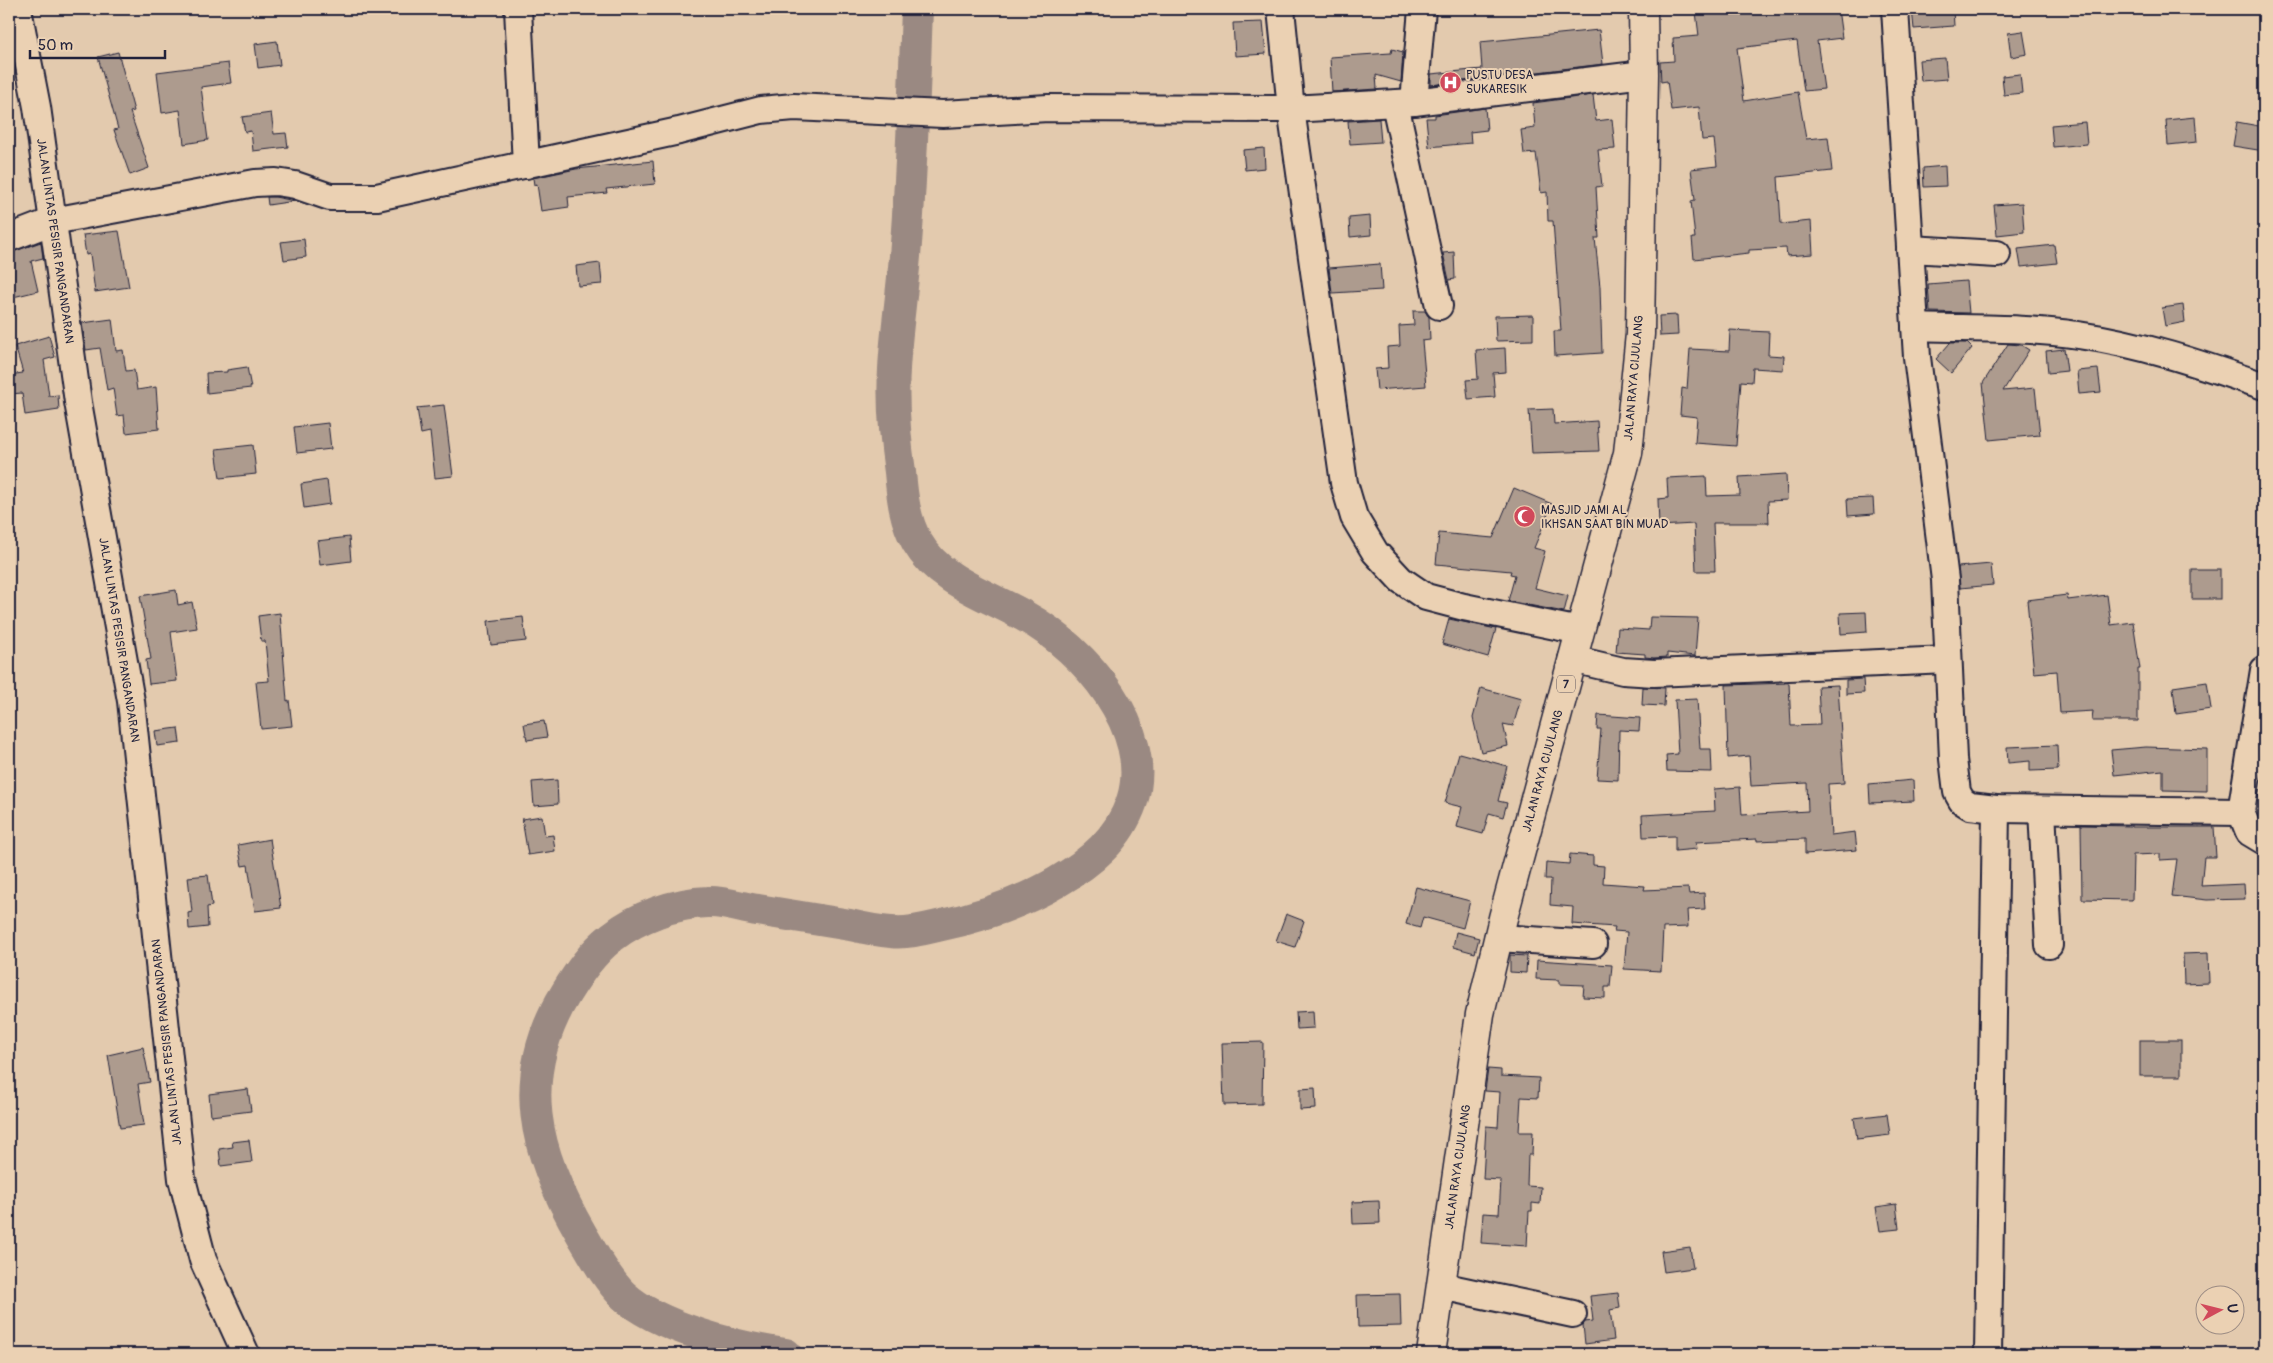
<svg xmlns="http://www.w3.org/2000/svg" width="2273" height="1363" viewBox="0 0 2273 1363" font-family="Pangolin,sans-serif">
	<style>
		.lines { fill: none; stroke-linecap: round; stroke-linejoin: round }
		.river { stroke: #9a8982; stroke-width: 32 }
		.building { fill: #ad9b8e; stroke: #22223b }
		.minor-casing { stroke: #22223b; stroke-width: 30 }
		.highway-casing { stroke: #22223b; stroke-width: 31 }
		.minor { stroke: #ebd1b3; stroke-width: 26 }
		.highway { stroke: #ebd1b3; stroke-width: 28 }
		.labels { text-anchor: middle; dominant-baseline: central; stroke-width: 4; stroke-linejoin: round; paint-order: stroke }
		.shield { fill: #ebd1b3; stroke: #5e565f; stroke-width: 1 }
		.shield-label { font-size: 11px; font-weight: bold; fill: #22223b }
		.poi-label { font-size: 12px; fill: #22223b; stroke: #ebd1b3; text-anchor: start }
		.street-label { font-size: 12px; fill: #22223b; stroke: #ebd1b3 }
	</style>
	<rect width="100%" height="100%" fill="#e3caae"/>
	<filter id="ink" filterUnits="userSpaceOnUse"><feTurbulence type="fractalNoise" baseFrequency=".02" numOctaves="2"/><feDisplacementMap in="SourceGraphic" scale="10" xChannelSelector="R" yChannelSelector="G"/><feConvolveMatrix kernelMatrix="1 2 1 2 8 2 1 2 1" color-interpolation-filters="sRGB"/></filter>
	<g filter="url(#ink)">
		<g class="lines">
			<path class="river" d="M 786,1354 C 739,1348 657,1327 623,1295 C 606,1278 594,1255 582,1235 C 534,1153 514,1078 566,993 C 579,972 592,953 612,937 C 637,917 675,903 708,902 C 724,901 742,908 758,910 C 789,915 819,920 850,925 C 863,928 877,931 891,932 C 907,934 925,929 942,925 C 982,916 1021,903 1057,882 C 1091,862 1119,839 1132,801 C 1155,730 1084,649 1026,617 C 988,595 940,582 917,542 C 905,521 902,496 900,472 C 895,438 892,404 894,369 C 896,332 902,294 905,256 C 912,174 914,91 917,9"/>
		</g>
		<g class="building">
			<path d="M 1719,9 L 1838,9 L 1842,38 L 1817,41 L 1824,89 L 1804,91 L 1797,41 L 1737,48 L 1744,101 L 1798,92 L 1806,139 L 1828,137 L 1832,171 L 1778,177 L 1781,224 L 1811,221 L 1813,254 L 1787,256 L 1786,248 L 1749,250 L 1749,253 L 1694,259 L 1692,238 L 1695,238 L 1691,201 L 1695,200 L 1691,169 L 1717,166 L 1714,139 L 1702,140 L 1699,107 L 1671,110 L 1667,81 L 1661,82 L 1660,62 L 1674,61 L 1673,38 L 1699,36 L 1696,12 Z"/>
			<path d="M 1912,9 L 1953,9 L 1954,26 L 1914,29 Z"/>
			<path d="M 1263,22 L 1266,54 L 1235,56 L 1233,23 Z"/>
			<path d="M 1599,30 L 1603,64 L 1431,85 L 1431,74 L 1482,69 L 1480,42 Z"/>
			<path d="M 2023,31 L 2027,54 L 2011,57 L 2008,33 Z"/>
			<path d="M 277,41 L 280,65 L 258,68 L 255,44 Z"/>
			<path d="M 1392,49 L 1403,52 L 1401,82 L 1376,75 L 1377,89 L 1332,92 L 1330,57 L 1391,53 Z"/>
			<path d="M 118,52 L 134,111 L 130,112 L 149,168 L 130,175 L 114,130 L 118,129 L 98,57 Z"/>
			<path d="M 1945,58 L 1947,79 L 1921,81 L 1919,60 Z"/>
			<path d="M 228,63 L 231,83 L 201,87 L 208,140 L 184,144 L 180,110 L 162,113 L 157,72 Z"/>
			<path d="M 2020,74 L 2022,93 L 2004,95 L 2002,76 Z"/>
			<path d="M 1593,95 L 1596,121 L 1612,119 L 1615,149 L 1598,150 L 1602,186 L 1596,187 L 1599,238 L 1595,238 L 1600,287 L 1602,353 L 1555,356 L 1554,331 L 1561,331 L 1553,221 L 1548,221 L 1547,192 L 1541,193 L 1536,153 L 1524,154 L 1521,130 L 1535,128 L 1533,103 Z"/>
			<path d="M 1485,108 L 1487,130 L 1470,132 L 1471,143 L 1429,147 L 1426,118 L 1435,118 L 1435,115 Z"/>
			<path d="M 271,113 L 274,134 L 286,133 L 288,147 L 253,151 L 251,131 L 245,132 L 242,117 Z"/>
			<path d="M 2195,117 L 2197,142 L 2168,145 L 2166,120 Z"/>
			<path d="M 1379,119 L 1381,142 L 1350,144 L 1348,121 Z"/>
			<path d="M 2085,122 L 2087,144 L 2053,147 L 2051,125 Z"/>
			<path d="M 2237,122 L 2264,127 L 2264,151 L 2233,146 Z"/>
			<path d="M 1264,148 L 1265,168 L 1245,170 L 1243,150 Z"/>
			<path d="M 653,161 L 655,184 L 606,189 L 607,193 L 568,197 L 569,207 L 541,211 L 537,184 L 534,185 L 533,178 L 576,169 Z"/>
			<path d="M 1945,166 L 1946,186 L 1924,187 L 1923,168 Z"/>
			<path d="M 267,197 L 275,197 L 295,201 L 268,205 Z"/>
			<path d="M 2022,203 L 2024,232 L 1997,235 L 1994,205 Z"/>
			<path d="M 1370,216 L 1371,235 L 1350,237 L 1349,218 Z"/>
			<path d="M 119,231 L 129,287 L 95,292 L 90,254 L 86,255 L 83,235 Z"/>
			<path d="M 304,239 L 306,257 L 284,260 L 281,242 Z"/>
			<path d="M 41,242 L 43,258 L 31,261 L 38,291 L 9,298 L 9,253 Z"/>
			<path d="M 2054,245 L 2057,263 L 2021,267 L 2018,249 Z"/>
			<path d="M 1454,252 L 1455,279 L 1449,280 L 1443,253 Z"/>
			<path d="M 600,263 L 602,284 L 578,286 L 576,266 Z"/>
			<path d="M 1380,264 L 1382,290 L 1332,293 L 1329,268 Z"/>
			<path d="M 1966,281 L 1969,313 L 1930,312 L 1928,284 Z"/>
			<path d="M 2183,305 L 2185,322 L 2165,326 L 2162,308 Z"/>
			<path d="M 1413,311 L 1425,311 L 1429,317 L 1430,340 L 1422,341 L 1426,386 L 1377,390 L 1375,369 L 1388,368 L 1387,347 L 1400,346 L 1399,326 L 1414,325 Z"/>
			<path d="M 1533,315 L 1533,340 L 1496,341 L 1495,316 Z"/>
			<path d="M 1677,315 L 1678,335 L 1660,336 L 1659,316 Z"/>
			<path d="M 112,319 L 116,351 L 123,350 L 126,371 L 134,370 L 137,390 L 156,387 L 159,429 L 126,433 L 124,415 L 117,416 L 113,388 L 107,390 L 100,348 L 86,350 L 82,323 Z"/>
			<path d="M 1730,330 L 1769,332 L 1768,355 L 1784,356 L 1783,370 L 1753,368 L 1752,382 L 1741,381 L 1736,446 L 1695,443 L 1697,417 L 1680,415 L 1682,388 L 1687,389 L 1690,349 L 1729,351 Z"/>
			<path d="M 49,336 L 55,357 L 44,360 L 49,396 L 58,395 L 59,410 L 25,415 L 22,393 L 10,394 L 9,382 L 9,375 L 23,373 L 15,346 Z"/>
			<path d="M 1950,343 L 1967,343 L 1972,348 L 1951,373 L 1936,359 Z"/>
			<path d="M 2008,344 L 2021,345 L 2029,350 L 2003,391 L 2035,388 L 2040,435 L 1989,440 L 1983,383 Z"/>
			<path d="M 1505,348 L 1506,372 L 1493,373 L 1495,397 L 1468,399 L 1466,380 L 1478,379 L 1476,350 Z"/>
			<path d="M 2064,349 L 2067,371 L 2048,373 L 2046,351 Z"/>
			<path d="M 247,367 L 251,388 L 207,393 L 206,373 L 227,372 L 227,370 Z"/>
			<path d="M 2098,369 L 2101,392 L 2079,394 L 2077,371 Z"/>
			<path d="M 444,405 L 453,476 L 435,478 L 430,432 L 421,434 L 417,408 Z"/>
			<path d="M 1553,409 L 1554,424 L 1597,421 L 1599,451 L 1532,453 L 1529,410 Z"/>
			<path d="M 328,423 L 331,449 L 297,453 L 294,427 Z"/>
			<path d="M 253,445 L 256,474 L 220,478 L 216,449 Z"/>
			<path d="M 1786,474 L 1787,500 L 1768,501 L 1769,523 L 1713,523 L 1715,571 L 1696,571 L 1694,524 L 1659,526 L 1658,499 L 1668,498 L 1667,478 L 1706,476 L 1707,496 L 1740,495 L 1739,477 Z"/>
			<path d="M 327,480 L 330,504 L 304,508 L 301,484 Z"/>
			<path d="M 1514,488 L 1552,504 L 1534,548 L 1545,551 L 1535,588 L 1568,596 L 1564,612 L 1508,601 L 1515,575 L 1510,574 L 1511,571 L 1436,564 L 1439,533 L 1493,538 Z"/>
			<path d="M 1873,498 L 1874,514 L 1848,516 L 1847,499 Z"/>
			<path d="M 349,537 L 351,561 L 320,565 L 317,541 Z"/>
			<path d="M 1991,564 L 1993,585 L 1960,588 L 1958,567 Z"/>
			<rect x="2192" y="570" width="28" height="29"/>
			<path d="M 176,590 L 178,605 L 192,602 L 197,628 L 171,632 L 177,681 L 149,684 L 146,660 L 151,659 L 140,596 Z"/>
			<path d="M 2067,595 L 2068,600 L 2107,595 L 2111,625 L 2133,622 L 2140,669 L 2138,669 L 2138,721 L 2092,721 L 2093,711 L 2060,713 L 2057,671 L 2034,673 L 2027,600 Z"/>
			<path d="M 1866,612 L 1867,632 L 1841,634 L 1840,613 Z"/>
			<path d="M 280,613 L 287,701 L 289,700 L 292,726 L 261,729 L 256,682 L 269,681 L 265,641 L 261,641 L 258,616 Z"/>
			<path d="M 523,617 L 526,641 L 491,645 L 488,621 Z"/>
			<path d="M 1650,617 L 1698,618 L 1695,656 L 1667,653 L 1667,657 L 1654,658 L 1645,657 L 1645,654 L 1616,652 L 1618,628 L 1649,630 Z"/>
			<path d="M 1449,619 L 1496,629 L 1488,657 L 1442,644 Z"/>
			<path d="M 1863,679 L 1864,693 L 1846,694 L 1846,680 Z"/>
			<path d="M 2207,682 L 2211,709 L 2176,714 L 2173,687 Z"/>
			<path d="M 1789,683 L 1791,726 L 1820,725 L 1818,686 L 1838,685 L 1844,783 L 1828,784 L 1831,835 L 1855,832 L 1857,850 L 1805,854 L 1805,839 L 1757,841 L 1757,839 L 1696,842 L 1697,849 L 1675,851 L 1675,836 L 1643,837 L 1642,815 L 1715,811 L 1714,789 L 1740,787 L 1742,815 L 1808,811 L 1807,783 L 1751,786 L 1749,756 L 1728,758 L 1726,685 Z"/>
			<path d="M 1643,687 L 1665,688 L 1664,706 L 1642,705 Z"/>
			<path d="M 1481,688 L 1521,699 L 1513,726 L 1503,724 L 1508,746 L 1481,752 L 1473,718 Z"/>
			<path d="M 1697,699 L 1700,749 L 1711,749 L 1712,772 L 1667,771 L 1666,755 L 1678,754 L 1675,700 Z"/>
			<path d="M 1598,715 L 1640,718 L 1639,731 L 1619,730 L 1618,780 L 1597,779 L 1601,729 L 1597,729 Z"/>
			<path d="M 544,721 L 547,737 L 527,740 L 524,724 Z"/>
			<path d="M 178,728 L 180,743 L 157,746 L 155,731 Z"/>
			<path d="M 2057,745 L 2058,770 L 2030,771 L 2030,761 L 2008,763 L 2007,747 Z"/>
			<path d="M 2146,747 L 2207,749 L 2207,791 L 2163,790 L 2163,770 L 2114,775 L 2111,750 Z"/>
			<path d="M 1459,753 L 1507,766 L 1498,801 L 1507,803 L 1503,817 L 1489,813 L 1483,834 L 1457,827 L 1462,807 L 1445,803 Z"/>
			<path d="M 557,780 L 558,804 L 534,806 L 532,782 Z"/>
			<path d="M 1913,780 L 1914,801 L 1870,803 L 1869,784 Z"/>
			<path d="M 542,816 L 545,836 L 553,835 L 555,851 L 528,855 L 522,819 Z"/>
			<path d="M 2081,825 L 2132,826 L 2132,827 L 2214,827 L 2216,857 L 2204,857 L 2201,886 L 2244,884 L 2245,899 L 2207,900 L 2172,896 L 2177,859 L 2160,860 L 2160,854 L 2133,855 L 2132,900 L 2082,899 Z"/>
			<path d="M 270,839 L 281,908 L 255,911 L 248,865 L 242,866 L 238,845 Z"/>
			<path d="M 1570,854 L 1593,856 L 1593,865 L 1604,866 L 1603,883 L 1645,886 L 1644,890 L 1688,888 L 1689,894 L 1704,893 L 1705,909 L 1687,910 L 1688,927 L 1663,928 L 1661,971 L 1624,969 L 1627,932 L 1614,931 L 1615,927 L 1572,924 L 1573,907 L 1550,905 L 1551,879 L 1545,879 L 1546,862 L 1569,864 Z"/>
			<path d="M 208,875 L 212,906 L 207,907 L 208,927 L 189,929 L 188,913 L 192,912 L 188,877 Z"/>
			<path d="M 1416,887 L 1470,901 L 1463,928 L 1423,917 L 1420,928 L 1406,924 Z"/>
			<path d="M 1286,914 L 1304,921 L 1295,947 L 1276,941 Z"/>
			<path d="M 1456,932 L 1479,938 L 1475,953 L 1453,947 Z"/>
			<path d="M 2208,953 L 2209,983 L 2184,984 L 2183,954 Z"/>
			<path d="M 1510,955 L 1527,956 L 1526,973 L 1510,972 Z"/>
			<path d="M 1537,960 L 1612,965 L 1610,987 L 1605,987 L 1605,998 L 1583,997 L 1584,985 L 1559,984 L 1559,980 L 1536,979 Z"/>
			<path d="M 1313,1011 L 1314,1028 L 1297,1029 L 1296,1012 Z"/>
			<rect x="2140" y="1040" width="41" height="36"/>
			<path d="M 1263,1042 L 1262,1104 L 1224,1105 L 1222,1043 Z"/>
			<path d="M 143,1047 L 150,1082 L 138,1084 L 144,1125 L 120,1128 L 108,1055 Z"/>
			<path d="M 1488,1069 L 1501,1070 L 1501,1076 L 1539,1078 L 1538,1098 L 1521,1097 L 1519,1132 L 1533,1132 L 1532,1155 L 1528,1155 L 1527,1186 L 1541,1187 L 1540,1204 L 1532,1203 L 1532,1211 L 1529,1211 L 1527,1246 L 1481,1243 L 1483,1213 L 1499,1214 L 1501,1180 L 1483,1179 L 1486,1126 L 1498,1127 L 1500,1092 L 1485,1091 Z"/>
			<path d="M 1315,1088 L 1316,1109 L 1300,1110 L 1300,1089 Z"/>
			<path d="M 248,1089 L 251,1111 L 211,1116 L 209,1094 Z"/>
			<path d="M 1887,1114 L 1890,1135 L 1857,1139 L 1854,1118 Z"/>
			<path d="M 249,1140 L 252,1162 L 221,1166 L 219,1149 L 233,1147 L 232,1142 Z"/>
			<path d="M 1379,1201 L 1380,1223 L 1353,1224 L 1352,1202 Z"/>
			<path d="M 1896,1204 L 1899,1229 L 1880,1231 L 1876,1207 Z"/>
			<path d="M 1690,1247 L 1693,1268 L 1664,1272 L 1661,1251 Z"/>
			<path d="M 1618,1293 L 1620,1308 L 1610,1310 L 1614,1340 L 1585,1344 L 1583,1325 L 1585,1322 L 1593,1321 L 1590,1296 Z"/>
			<path d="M 1400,1294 L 1401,1326 L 1358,1327 L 1357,1295 Z"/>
		</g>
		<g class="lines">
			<defs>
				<g id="minor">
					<path d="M 18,9 L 37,107 L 78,402 L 131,701 L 182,1179 L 203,1260 L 246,1354"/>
					<path d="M 518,9 L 526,165"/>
					<path d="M 1281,9 L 1291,109 L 1414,102 L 1644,74"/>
					<path d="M 1895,9 L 1917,357 L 1945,580 L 1953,759 L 1957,792 L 1962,801 L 1970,806 L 1996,809 L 2241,812"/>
					<path d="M 1414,102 L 1422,9"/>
					<path d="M 1395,104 L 1439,306"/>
					<path d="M 9,238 L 53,221 L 255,183 L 276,182 L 295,185 L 330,197 L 377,197 L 679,131 L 761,110 L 794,107 L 943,114 L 1048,108 L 1291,109 L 1344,483 L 1354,517 L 1375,552 L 1401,580 L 1426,597 L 1464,607 L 1580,631"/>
					<path d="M 1910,249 L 1997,254"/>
					<path d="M 1915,327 C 1969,329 2025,327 2078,335 C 2143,344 2203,365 2264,386"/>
					<path d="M 1572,659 L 1623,671 L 1654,673 L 1948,660"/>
					<path d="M 2264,670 L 2241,812 L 2249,832 L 2264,841"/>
					<path d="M 2042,810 L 2049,945"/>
					<path d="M 1498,938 L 1593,944"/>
					<path d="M 1441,1286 L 1573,1314"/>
					<path d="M 1988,1354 L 1996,809"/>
				</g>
				<path id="highway" d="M 1431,1354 L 1480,1014 L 1503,918 L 1628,453 L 1640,334 L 1644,74 L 1643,9"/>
			</defs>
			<use href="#minor" class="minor-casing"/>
			<use href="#highway" class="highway-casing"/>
			<use href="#minor" class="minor"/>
			<use href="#highway" class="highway"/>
		</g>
	</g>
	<defs>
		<symbol id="hospital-disc" viewBox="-11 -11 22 22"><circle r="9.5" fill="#d1495b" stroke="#ebd1b3"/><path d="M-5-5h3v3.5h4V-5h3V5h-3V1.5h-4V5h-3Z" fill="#fff"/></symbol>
		<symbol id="mosque-disc" viewBox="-11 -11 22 22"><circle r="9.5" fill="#d1495b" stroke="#ebd1b3"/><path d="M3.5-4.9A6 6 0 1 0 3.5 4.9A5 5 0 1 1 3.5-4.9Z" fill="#fff"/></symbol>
	</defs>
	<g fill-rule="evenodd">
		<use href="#hospital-disc" x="1438" y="70" width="25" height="25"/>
		<use href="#mosque-disc" x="1512" y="504" width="25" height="25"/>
	</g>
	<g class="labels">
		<rect class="shield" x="1557" y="675.5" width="18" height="17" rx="4"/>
		<g class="shield-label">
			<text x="1566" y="684">7</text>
		</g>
		<g class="poi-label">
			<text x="1466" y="75">PUSTU DESA<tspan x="1466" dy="14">SUKARESIK</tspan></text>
			<text x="1541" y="510">MASJID JAMI AL<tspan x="1541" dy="14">IKHSAN SAAT BIN MUAD</tspan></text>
		</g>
		<g class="street-label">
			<text transform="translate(55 241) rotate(82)">JALAN LINTAS PESISIR PANGANDARAN</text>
			<text transform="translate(1634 378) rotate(-85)">JALAN RAYA CIJULANG</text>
			<text transform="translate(119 640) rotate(81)">JALAN LINTAS PESISIR PANGANDARAN</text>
			<text transform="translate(1543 771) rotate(-75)">JALAN RAYA CIJULANG</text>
			<text transform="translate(167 1042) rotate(-96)">JALAN LINTAS PESISIR PANGANDARAN</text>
			<text transform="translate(1458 1167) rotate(-82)">JALAN RAYA CIJULANG</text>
		</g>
	</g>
	<rect width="2273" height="1363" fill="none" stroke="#ebd1b3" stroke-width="30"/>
	<rect x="15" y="15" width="2243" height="1333" fill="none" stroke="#22223b" stroke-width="2" filter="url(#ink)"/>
	<g transform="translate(2220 1310) rotate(83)"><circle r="24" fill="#ebd1b3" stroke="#9b8b83"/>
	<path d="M0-4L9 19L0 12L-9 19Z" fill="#d1495b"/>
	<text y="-8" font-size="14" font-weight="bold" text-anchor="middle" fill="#22223b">U</text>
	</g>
	<path d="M30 50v8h135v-8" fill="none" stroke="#22223b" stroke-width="2.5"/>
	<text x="38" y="50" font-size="15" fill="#22223b" stroke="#ebd1b3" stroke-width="4" paint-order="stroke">50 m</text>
</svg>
